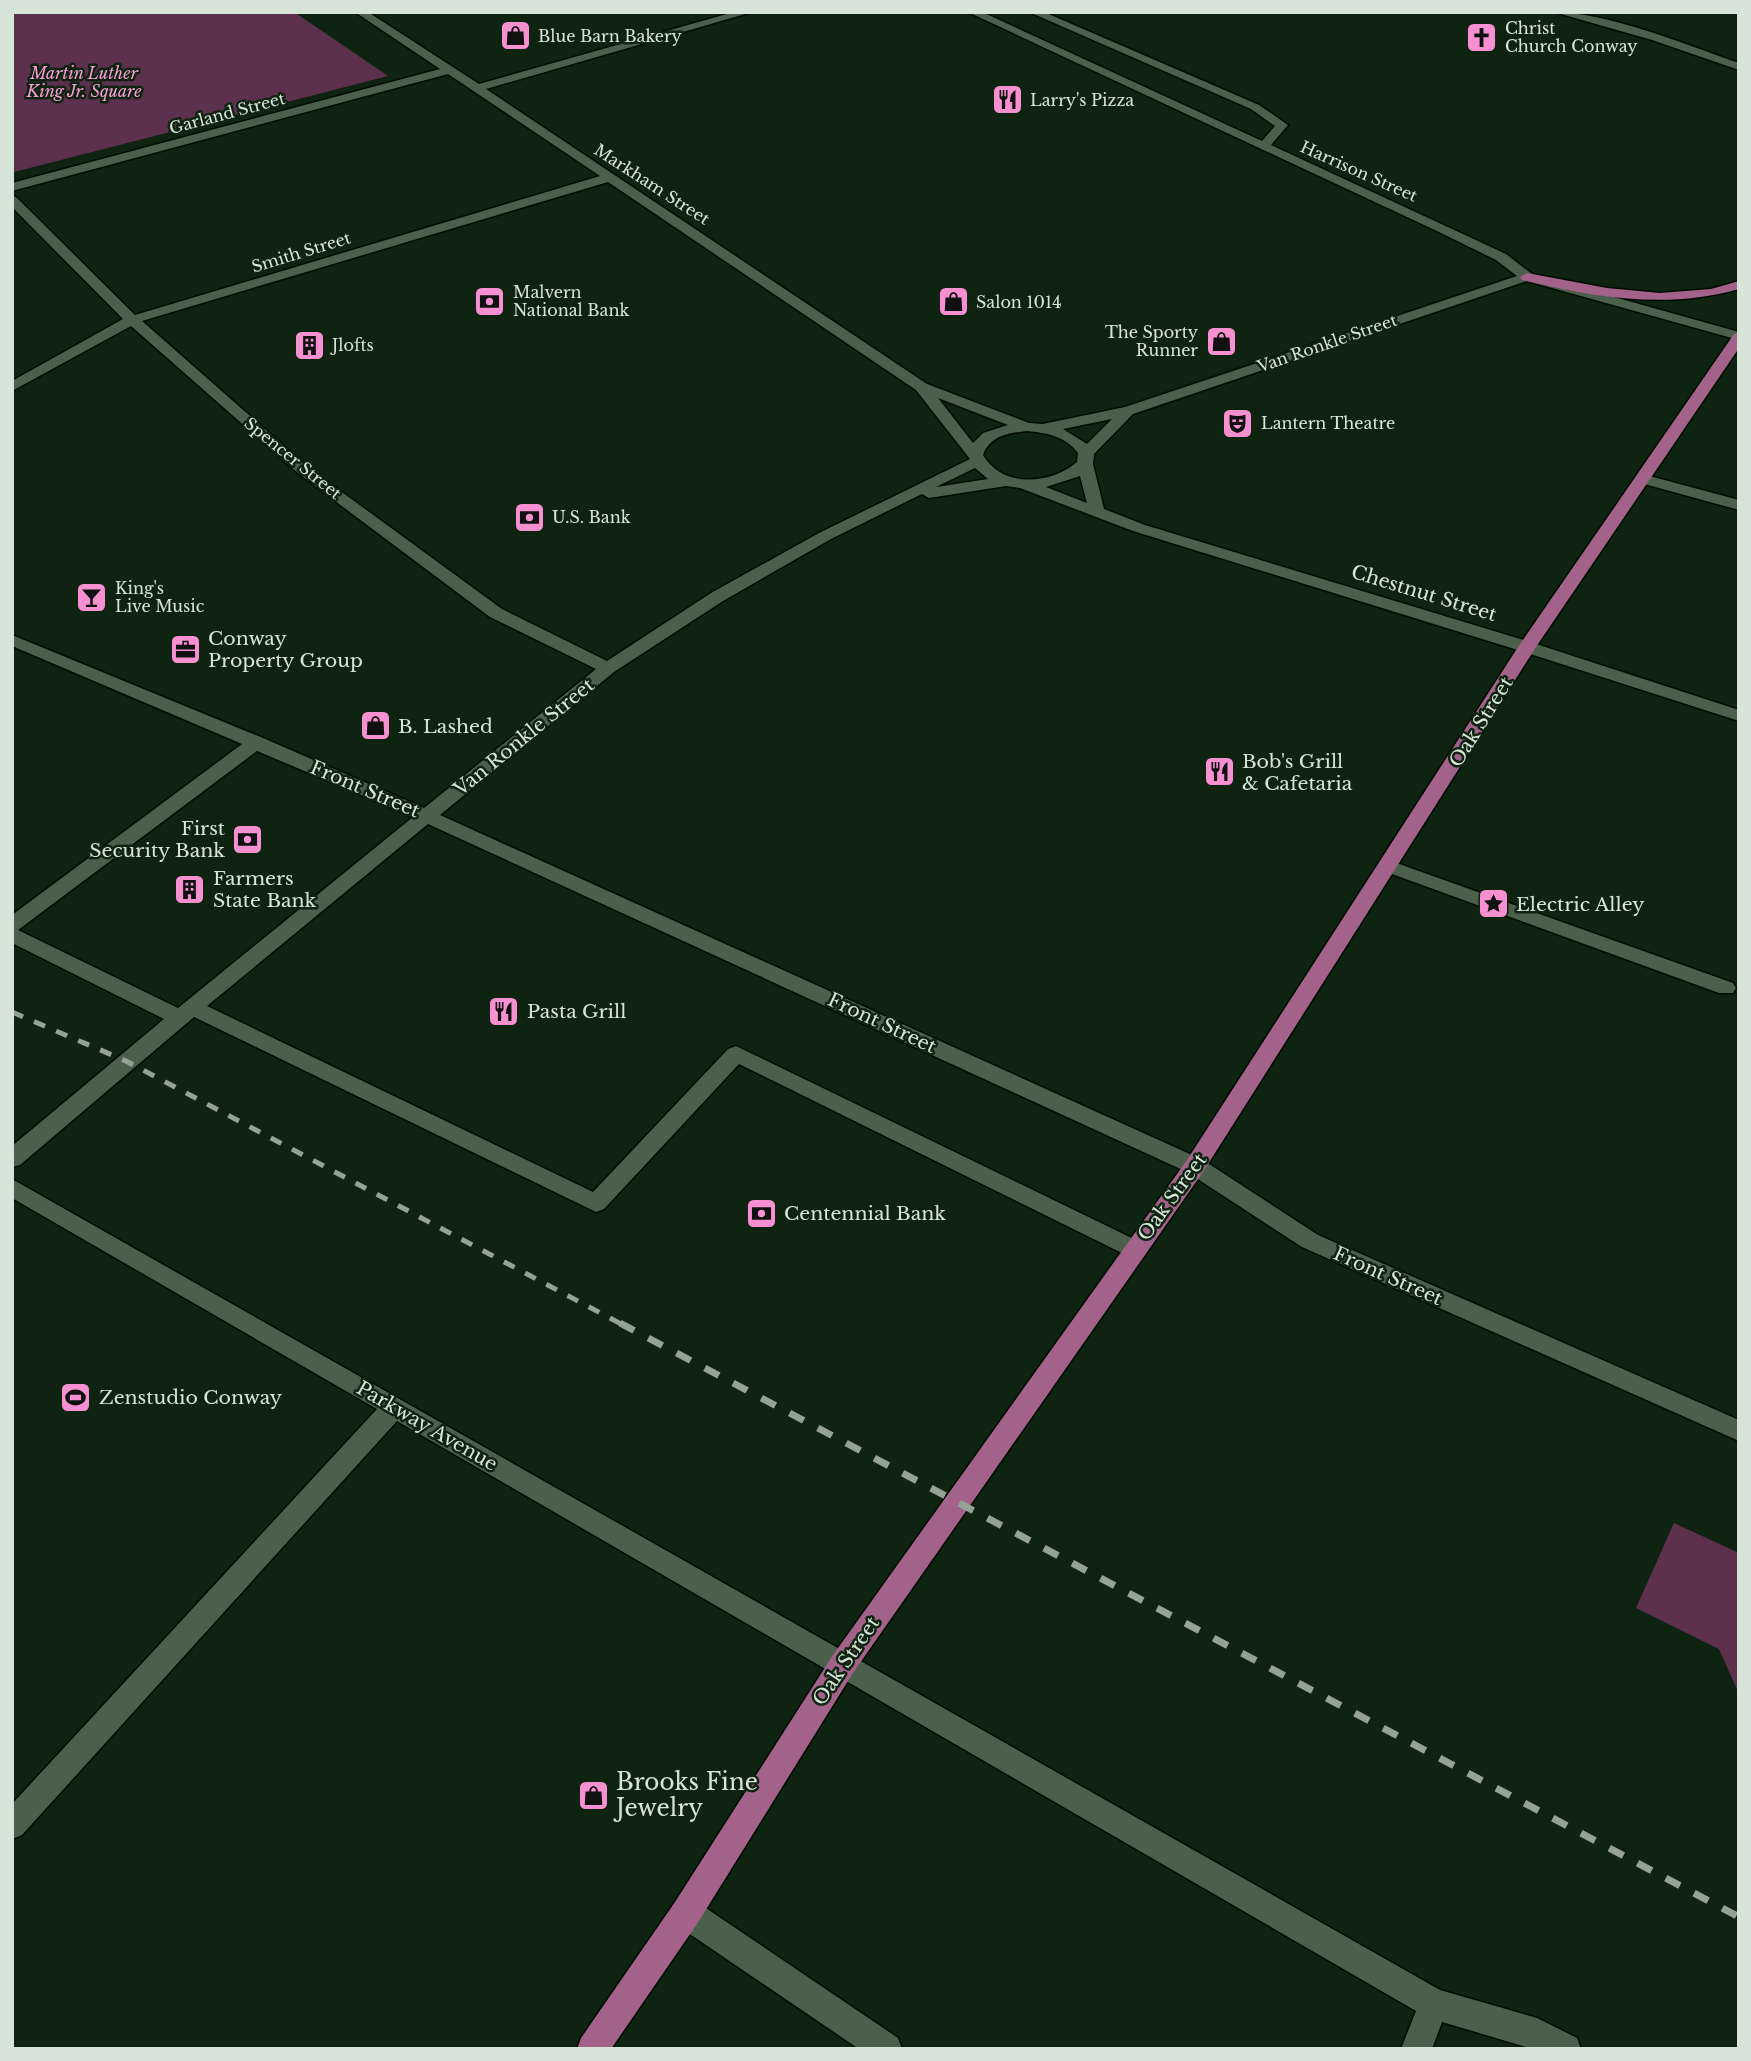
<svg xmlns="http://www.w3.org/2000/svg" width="1751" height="2061" viewBox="0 0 1751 2061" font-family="'Libre Baskerville',serif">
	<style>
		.green { fill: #5d304d }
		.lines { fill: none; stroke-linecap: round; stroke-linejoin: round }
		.minor-casing { stroke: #000c01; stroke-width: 3 }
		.major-casing { stroke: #000c01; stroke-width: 3 }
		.minor { fill: #4a604b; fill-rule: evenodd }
		.major { fill: #a26289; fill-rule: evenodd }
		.rail-far1 { stroke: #94a395; stroke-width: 5; stroke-dasharray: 12 12; stroke-linecap: butt }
		.rail { stroke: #94a395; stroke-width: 7; stroke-dasharray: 16 16; stroke-linecap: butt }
		.labels { text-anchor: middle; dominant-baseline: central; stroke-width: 5; stroke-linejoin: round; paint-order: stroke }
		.far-poi-label { font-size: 16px; fill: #d7e4d8; stroke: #0f2311; text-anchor: start }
		.far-park-label { font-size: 16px; font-style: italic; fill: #fa9ed7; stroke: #0f2311 }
		.far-street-label { font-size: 16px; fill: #d7e4d8; stroke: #0f2311 }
		.street-label { font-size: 19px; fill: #d7e4d8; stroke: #0f2311 }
		.poi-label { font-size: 19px; fill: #d7e4d8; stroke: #0f2311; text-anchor: start }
		.near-poi-label { font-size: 23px; fill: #d7e4d8; stroke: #0f2311; text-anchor: start }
	</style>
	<rect width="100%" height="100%" fill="#0f2311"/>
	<g class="green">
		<path d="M 294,12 L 388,76 L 14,172 L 12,170 L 12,13 Z"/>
		<path d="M 1674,1523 L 1739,1553 L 1739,1694 L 1719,1649 L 1636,1608 Z"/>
	</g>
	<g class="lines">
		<defs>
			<g id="minor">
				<path d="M 355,12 L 368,12 L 479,84 L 734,12 L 752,12 L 486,89 L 927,384 L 1029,423 L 1043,424 L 1125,407 L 1517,276 L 1496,260 L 1439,232 L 968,12 L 982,12 L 1262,141 L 1275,126 L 1251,109 L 1029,12 L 1044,12 L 1259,105 L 1288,125 L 1271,145 L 1506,254 L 1532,274 L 1739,332 L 1739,340 L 1527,281 L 1133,414 L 1094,454 L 1093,464 L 1104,509 L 1145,525 L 1533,643 L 1739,710 L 1739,721 L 1521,651 L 1133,531 L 1020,488 L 1006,486 L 929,498 L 922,494 L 831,539 L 723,601 L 614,672 L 440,815 L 1203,1160 L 1318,1235 L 1739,1420 L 1739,1441 L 1302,1247 L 1187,1172 L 428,824 L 207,1006 L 593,1192 L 728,1049 L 736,1046 L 1142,1243 L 1146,1249 L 1142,1255 L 1134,1258 L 1126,1255 L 739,1064 L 604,1209 L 596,1212 L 194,1017 L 20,1165 L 12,1167 L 12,1146 L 164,1019 L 12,943 L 12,915 L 242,744 L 12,646 L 12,635 L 263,738 L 424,808 L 596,669 L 490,617 L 299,474 L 131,326 L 12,391 L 12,381 L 123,319 L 12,207 L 12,196 L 16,197 L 135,315 L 600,176 L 448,74 L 12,191 L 12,183 L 440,69 ZM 608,182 L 916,390 L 970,459 L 819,533 L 711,593 L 607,661 L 502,609 L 309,468 L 142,321 ZM 938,398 L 1008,425 L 983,433 L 973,443 ZM 1112,419 L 1087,444 L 1063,429 ZM 1027,431 C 1047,433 1065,436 1078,453 L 1077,462 C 1050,485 1002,488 983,455 C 990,436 1008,433 1027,431 ZM 975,468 L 988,479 L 936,487 ZM 1080,476 L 1087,503 L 1046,487 ZM 257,751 L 413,817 L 178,1008 L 18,930 Z"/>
				<path d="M 1554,12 C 1607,12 1687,45 1739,63 L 1739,70 L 1652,40 Z"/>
				<path d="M 1642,474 L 1739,500 L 1739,510 L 1637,482 L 1634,479 L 1637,476 Z"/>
				<path d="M 1388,860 L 1733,983 L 1736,988 L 1733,993 L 1719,993 L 1381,870 L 1378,866 L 1381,862 Z"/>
				<path d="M 12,1179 L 1440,1990 L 1537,2018 L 1577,2038 L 1581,2049 L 1533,2049 L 1442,2022 L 1432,2049 L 1401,2049 L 1416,2011 L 397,1421 L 22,1835 L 12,1839 L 12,1804 L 377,1409 L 12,1198 Z"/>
				<path d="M 686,1898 L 697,1902 L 898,2038 L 902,2049 L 859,2049 L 675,1924 L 671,1913 L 675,1902 Z"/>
			</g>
			<g id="major">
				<path d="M 1527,273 L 1607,288 L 1660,293 L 1711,289 L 1739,281 L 1739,289 C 1666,310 1594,297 1522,280 L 1520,277 Z"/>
				<path d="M 1739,333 L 1739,348 L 1536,647 L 1203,1172 L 853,1673 L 697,1924 L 611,2049 L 577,2049 L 581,2038 L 675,1902 L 833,1655 L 1187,1160 L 1518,647 L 1734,334 Z"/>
			</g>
		</defs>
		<use href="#minor" class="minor-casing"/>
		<use href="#major" class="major-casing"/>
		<use href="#minor" class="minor"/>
		<use href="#major" class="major"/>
		<path class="rail-far1" d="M 12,1012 L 126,1061 L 623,1325"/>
		<path class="rail" d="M 620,1323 L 1739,1917"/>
	</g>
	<defs>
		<symbol id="shop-square" viewBox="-11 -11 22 22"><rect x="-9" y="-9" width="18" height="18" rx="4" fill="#f690d0" stroke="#0f2311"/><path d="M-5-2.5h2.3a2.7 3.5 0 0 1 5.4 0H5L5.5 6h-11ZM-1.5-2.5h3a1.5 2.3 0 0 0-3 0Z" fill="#111"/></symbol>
		<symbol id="church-square" viewBox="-11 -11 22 22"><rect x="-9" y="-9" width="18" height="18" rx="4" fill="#f690d0" stroke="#0f2311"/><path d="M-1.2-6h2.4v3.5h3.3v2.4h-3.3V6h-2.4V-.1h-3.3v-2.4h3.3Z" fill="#111"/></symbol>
		<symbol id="restaurant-square" viewBox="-11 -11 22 22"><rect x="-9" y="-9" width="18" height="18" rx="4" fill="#f690d0" stroke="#0f2311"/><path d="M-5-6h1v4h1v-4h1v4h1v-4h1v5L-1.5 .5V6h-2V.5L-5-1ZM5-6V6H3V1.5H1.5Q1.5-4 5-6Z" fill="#111"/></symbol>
		<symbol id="bank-square" viewBox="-11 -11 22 22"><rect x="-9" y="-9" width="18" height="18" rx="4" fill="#f690d0" stroke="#0f2311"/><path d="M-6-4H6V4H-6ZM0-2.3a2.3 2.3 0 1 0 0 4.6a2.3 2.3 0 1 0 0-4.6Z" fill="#111"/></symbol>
		<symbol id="building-square" viewBox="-11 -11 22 22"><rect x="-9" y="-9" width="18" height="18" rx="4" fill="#f690d0" stroke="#0f2311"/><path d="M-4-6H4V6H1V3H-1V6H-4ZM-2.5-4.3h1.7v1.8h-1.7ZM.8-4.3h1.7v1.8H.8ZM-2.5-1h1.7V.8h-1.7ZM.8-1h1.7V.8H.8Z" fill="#111"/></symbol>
		<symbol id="theatre-square" viewBox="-11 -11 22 22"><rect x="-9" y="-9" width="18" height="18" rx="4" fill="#f690d0" stroke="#0f2311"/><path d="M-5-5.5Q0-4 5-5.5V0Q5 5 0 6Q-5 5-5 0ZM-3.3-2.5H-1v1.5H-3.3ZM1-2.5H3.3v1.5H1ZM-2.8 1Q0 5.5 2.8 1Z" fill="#111"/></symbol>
		<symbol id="bar-square" viewBox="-11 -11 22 22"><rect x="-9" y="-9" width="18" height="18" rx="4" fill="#f690d0" stroke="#0f2311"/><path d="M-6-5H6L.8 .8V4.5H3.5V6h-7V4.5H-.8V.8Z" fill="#111"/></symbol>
		<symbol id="office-square" viewBox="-11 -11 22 22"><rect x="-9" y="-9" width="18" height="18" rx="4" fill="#f690d0" stroke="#0f2311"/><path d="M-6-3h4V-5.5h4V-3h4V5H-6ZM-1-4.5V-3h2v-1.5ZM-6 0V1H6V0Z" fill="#111"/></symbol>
		<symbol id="sight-square" viewBox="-11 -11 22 22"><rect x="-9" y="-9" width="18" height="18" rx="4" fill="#f690d0" stroke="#0f2311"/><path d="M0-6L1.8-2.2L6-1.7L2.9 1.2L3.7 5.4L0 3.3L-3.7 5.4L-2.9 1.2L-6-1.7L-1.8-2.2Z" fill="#111"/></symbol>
		<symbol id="stadium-square" viewBox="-11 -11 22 22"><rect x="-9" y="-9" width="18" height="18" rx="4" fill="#f690d0" stroke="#0f2311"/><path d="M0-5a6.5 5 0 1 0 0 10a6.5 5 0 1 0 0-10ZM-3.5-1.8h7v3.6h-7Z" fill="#111"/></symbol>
	</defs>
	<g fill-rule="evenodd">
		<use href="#shop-square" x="498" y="18" width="35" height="35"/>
		<use href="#church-square" x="1464" y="20" width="35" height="35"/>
		<use href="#restaurant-square" x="990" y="82" width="35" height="35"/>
		<use href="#bank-square" x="472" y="284" width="35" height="35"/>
		<use href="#shop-square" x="936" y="284" width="35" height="35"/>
		<use href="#shop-square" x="1204" y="324" width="35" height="35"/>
		<use href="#building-square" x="292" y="328" width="35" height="35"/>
		<use href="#theatre-square" x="1220" y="406" width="35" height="35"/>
		<use href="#bank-square" x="512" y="500" width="35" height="35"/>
		<use href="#bar-square" x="74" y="580" width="35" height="35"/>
		<use href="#office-square" x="168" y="632" width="35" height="35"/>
		<use href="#shop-square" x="358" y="708" width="35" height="35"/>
		<use href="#restaurant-square" x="1202" y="754" width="35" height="35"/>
		<use href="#bank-square" x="230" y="822" width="35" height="35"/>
		<use href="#building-square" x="172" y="872" width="35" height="35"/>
		<use href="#sight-square" x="1476" y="886" width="35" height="35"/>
		<use href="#restaurant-square" x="486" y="994" width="35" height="35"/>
		<use href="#bank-square" x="744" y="1196" width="35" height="35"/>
		<use href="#stadium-square" x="58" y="1380" width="35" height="35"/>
		<use href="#shop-square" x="576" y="1778" width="35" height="35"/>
	</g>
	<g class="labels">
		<g class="far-poi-label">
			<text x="1505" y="28">Christ<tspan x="1505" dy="18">Church Conway</tspan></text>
			<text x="538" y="36">Blue Barn Bakery</text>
			<text x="1030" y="100">Larry's Pizza</text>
			<text x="513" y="292">Malvern<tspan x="513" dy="18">National Bank</tspan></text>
			<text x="976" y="302">Salon 1014</text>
			<text x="1198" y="332" text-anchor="end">The Sporty<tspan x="1198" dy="18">Runner</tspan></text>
			<text x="332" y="345">Jlofts</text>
			<text x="1261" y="423">Lantern Theatre</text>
			<text x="552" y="517">U.S. Bank</text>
			<text x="115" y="588">King's<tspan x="115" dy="18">Live Music</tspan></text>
		</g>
		<g class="far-park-label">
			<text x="84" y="73">Martin Luther<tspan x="84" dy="18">King Jr. Square</tspan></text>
		</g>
		<g class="far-street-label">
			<text transform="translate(227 113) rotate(-15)">Garland Street</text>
			<text transform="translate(1359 171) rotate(24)">Harrison Street</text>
			<text transform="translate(652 184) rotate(33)">Markham Street</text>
			<text transform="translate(301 252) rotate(-17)">Smith Street</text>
			<text transform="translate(1327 343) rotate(-19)">Van Ronkle Street</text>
			<text transform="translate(293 458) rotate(39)">Spencer Street</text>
		</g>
		<g class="street-label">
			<text transform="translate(1424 593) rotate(17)">Chestnut Street</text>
			<text transform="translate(1481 722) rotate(-58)">Oak Street</text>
			<text transform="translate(524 737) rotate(-39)">Van Ronkle Street</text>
			<text transform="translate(365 789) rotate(23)">Front Street</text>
			<text transform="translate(882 1023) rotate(25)">Front Street</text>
			<text transform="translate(1172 1197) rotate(-54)">Oak Street</text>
			<text transform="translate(1388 1276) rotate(24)">Front Street</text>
			<text transform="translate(427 1426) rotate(30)">Parkway Avenue</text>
			<text transform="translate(846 1661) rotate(-56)">Oak Street</text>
		</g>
		<g class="poi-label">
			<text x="208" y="638">Conway<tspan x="208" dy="22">Property Group</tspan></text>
			<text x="398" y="726">B. Lashed</text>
			<text x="1242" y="761">Bob's Grill<tspan x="1242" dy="22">&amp; Cafetaria</tspan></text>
			<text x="225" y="828" text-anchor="end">First<tspan x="225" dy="22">Security Bank</tspan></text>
			<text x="213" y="878">Farmers<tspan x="213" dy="22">State Bank</tspan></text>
			<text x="1516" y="904">Electric Alley</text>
			<text x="527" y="1011">Pasta Grill</text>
			<text x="784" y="1213">Centennial Bank</text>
			<text x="99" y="1397">Zenstudio Conway</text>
		</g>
		<g class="near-poi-label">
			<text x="616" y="1782">Brooks Fine<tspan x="616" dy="26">Jewelry</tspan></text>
		</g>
	</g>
	<rect width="1751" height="2061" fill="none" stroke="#d7e4d8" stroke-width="28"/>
</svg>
